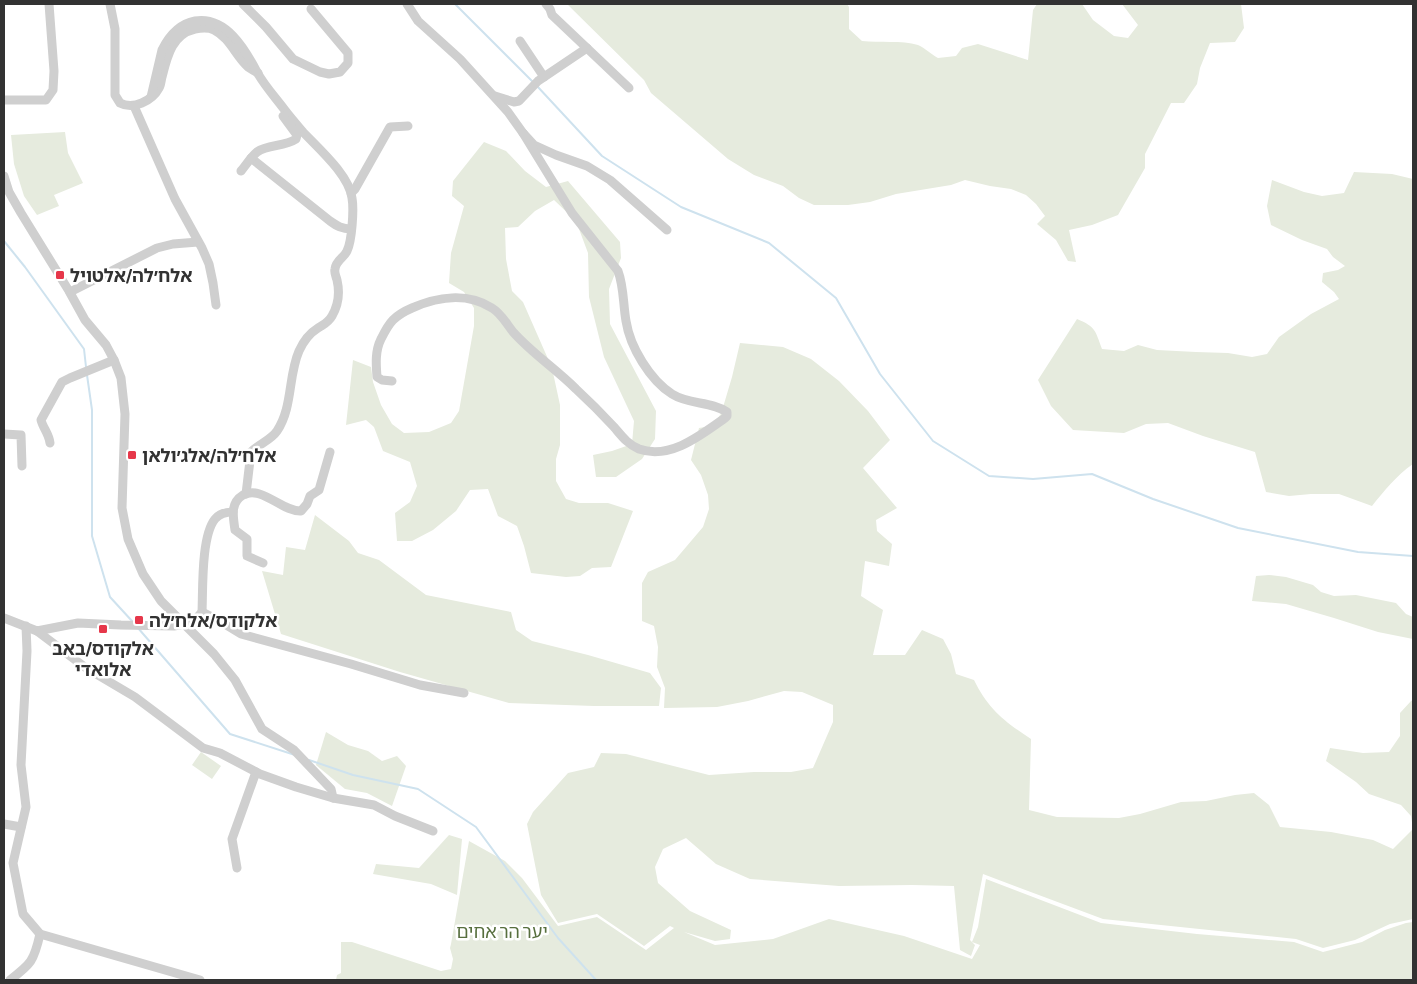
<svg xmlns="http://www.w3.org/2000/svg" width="1417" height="984" viewBox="0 0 1417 984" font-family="'Asap Condensed','Noto Sans Hebrew',sans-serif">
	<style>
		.green { fill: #e6ebde }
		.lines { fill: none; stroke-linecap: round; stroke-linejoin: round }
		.stream { stroke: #cee2ee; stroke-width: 2 }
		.minor { stroke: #cfcfcf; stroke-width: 9 }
		.poi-dot { fill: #e6374a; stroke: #fff; stroke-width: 2 }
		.labels { text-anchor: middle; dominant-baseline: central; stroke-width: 5; stroke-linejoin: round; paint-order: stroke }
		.poi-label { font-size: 18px; font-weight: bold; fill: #323232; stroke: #fff; text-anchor: start }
		.park-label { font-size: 18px; fill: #576f3e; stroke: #fff }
	</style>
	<rect width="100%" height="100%" fill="#fff"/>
	<g class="green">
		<path d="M 567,4 L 847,4 L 849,7 L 849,29 L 862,41 C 879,43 902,40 918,45 C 925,48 931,54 938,58 L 956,56 L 962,48 L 978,44 L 1028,60 L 1033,10 L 1037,4 L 1082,4 L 1093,20 L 1114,36 L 1128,38 L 1138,25 L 1122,4 L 1241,4 L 1244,28 L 1235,42 L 1210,43 L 1200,68 L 1197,84 L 1184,103 L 1171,103 L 1145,154 L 1145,168 L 1118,215 L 1092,225 L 1069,230 L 1076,262 L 1068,261 L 1056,240 L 1037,224 L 1045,216 L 1036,204 L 1026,195 L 1011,189 L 990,186 L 965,180 L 951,185 L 896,194 L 870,202 L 848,205 L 814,205 L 799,198 L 783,186 L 754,175 L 728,159 L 651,93 L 644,80 Z"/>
		<path d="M 65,132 L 68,153 L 83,183 L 54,195 L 59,206 L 37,215 L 24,196 L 14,164 L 11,135 Z"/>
		<path d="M 484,142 L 506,151 L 525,171 L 546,187 L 568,181 L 620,242 L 621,258 L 609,289 L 610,324 L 656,411 L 655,439 L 642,459 L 616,477 L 596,477 L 593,455 L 612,451 L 632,444 L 634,421 L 604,357 L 589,297 L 588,253 L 576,221 L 554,200 L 535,211 L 518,227 L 505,228 L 506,259 L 512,291 L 523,302 L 552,368 L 560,405 L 560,445 L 556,459 L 556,481 L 566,499 L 579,503 L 608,503 L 633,511 L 611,567 L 592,568 L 580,576 L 566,577 L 531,573 L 524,546 L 517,526 L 498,516 L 488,489 L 470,490 L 456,511 L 433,530 L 412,541 L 397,541 L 395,513 L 410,502 L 417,486 L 410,462 L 383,451 L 374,427 L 366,420 L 346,425 L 353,360 L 371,367 L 373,382 L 381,405 L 392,424 L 404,433 L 429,432 L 451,423 L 459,411 L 474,326 L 474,308 L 464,292 L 449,283 L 451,253 L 464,206 L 452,196 L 453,181 Z"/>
		<path d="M 1354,172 L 1392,174 L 1413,179 L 1413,464 C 1397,475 1384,491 1372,506 L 1339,494 L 1311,494 L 1289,496 L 1266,492 L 1255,452 L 1203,436 L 1168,423 L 1146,424 L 1124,433 L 1073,430 L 1051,406 L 1038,380 L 1077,319 C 1096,327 1095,330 1102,349 L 1124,351 L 1138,345 L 1157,350 L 1196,352 L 1228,353 L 1252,357 L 1267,354 L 1279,337 L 1311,314 L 1339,299 L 1334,292 L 1322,282 L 1323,273 L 1338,270 L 1345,266 L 1333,257 L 1327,249 L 1302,240 L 1271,225 L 1267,206 L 1272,180 L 1304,192 L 1322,196 L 1344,193 Z"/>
		<path d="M 740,343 L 783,347 L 811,359 L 839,381 L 868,411 L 890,440 L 863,468 L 897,508 L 876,520 L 877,531 L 892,544 L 889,566 L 865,561 L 861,596 L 883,610 L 873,655 L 905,655 L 922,630 L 943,639 L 951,654 L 956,674 L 974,680 C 988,709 1005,722 1031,739 L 1029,810 L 1057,817 L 1119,818 L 1140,814 L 1181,802 L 1206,801 L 1235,795 L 1254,793 L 1269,805 L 1280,827 L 1331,832 L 1373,840 L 1393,849 L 1413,829 L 1411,816 L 1401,805 L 1369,794 L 1356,782 L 1326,761 L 1330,748 L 1363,753 L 1389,752 L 1400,736 L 1400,713 L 1411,701 L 1413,700 L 1413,919 L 1390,924 L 1355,940 L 1323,948 L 1296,939 L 1103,919 L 983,874 L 970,940 L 975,945 L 971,956 L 960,950 L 954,886 L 912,885 L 839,886 L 750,879 L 716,864 L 686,838 L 663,849 L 655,867 L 658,883 L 690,911 L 731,930 L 730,939 L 715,941 L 684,932 L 715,945 L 773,939 L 829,919 L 904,936 L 972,959 L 980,945 L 972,942 L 978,927 L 986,879 L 1101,923 L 1197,934 L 1294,942 L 1323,952 L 1362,942 L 1385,930 L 1406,923 L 1413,922 L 1413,980 L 336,980 L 337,975 L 341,973 L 341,942 L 352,942 L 441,971 L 451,969 L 453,959 L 450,948 L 451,944 L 469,841 L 505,861 L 522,878 L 558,926 L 597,917 L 646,950 L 674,928 L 670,926 L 644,946 L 597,914 L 558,923 L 541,895 L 527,824 L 533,812 L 568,773 L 594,767 L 601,753 L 626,754 L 709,775 L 754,772 L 791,772 L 813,768 L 833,722 L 833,705 L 802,692 L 784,691 L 748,701 L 717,707 L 664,708 L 665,688 L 657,667 L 658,647 L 654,626 L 642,621 L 642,583 L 648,572 L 675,560 L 703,527 L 709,509 L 708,495 L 701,475 L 691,460 L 699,428 L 711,426 L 721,414 L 732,377 Z"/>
		<path d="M 315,515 L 349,541 L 358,553 L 379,560 L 426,595 L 511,612 L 516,630 L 532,641 L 588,655 L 650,673 L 661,688 L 659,706 L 594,706 L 509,703 L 400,672 L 281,634 L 262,571 L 283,575 L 286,547 L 305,550 Z"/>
		<path d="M 1269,575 L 1286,577 L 1313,585 L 1321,592 L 1334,596 L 1356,595 L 1396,603 L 1406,614 L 1413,617 L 1413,639 L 1378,632 L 1334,618 L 1286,604 L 1252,601 L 1256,576 Z"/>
		<path d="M 326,732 L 348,745 L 368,751 L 382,761 L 397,756 L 406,766 L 392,806 L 367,793 L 345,789 L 316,765 Z"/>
		<path d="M 201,752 L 221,766 L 212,779 L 192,765 Z"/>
		<path d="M 449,835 L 462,839 L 457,895 L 431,884 L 373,874 L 376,864 L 419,868 Z"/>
	</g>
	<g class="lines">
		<g class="stream">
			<path d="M 455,4 L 534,83"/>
			<path d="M 537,86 L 602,156 L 681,207 L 769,243 L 836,298 L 880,374 L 933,441 L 989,476 L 1033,479 L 1092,474 L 1153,499 L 1238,528 L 1358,552 L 1413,556"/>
			<path d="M 4,241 L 25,267 L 84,349 L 86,367"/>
			<path d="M 87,375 L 92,410 L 92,536 L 110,597 L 132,621"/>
			<path d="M 138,628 L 230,734 L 295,755"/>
			<path d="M 309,760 L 353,775 L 418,789 L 476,827 L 558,938 L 596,980"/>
		</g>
		<g class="minor">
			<path d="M 110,4 L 115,29 L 115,95 L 120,103 C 133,110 152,101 159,88 C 161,85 161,80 162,77 C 167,57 172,34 195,29 C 201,28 208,27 214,30 C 230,38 235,55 248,67 C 251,69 254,71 258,73"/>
			<path d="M 243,4 L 266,27 L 293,59 L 320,72 L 329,74 L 340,72 L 348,63 L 348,53 L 311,9"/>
			<path d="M 407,4 L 418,21 L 460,59 L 508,112 L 523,133 L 534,145 L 556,155 L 587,166 L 610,180 L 667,230"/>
			<path d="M 546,4 L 550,9 L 552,15 L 629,88"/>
			<path d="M 520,41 L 544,77"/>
			<path d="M 495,96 L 514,102 L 519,101 L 538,81 L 587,48"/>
			<path d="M 151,97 L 162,50 C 169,36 179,24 195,21 C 226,16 245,49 257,72 C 264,85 275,97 284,109 C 290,117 297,125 303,132 C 319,149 349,175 352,198 C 354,209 352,241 347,251 C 344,258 336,260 335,269 C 334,273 336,276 337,280 C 340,293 339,304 332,316 C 328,323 324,324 318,328 C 310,333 303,342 299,351 C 288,376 293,407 277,431 C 271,440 259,444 251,452 L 246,494"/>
			<path d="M 4,100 L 46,100 L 53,90 L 54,71 L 49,4"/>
			<path d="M 134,106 L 175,199 L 202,248 L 209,264 L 213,283 L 216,305"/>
			<path d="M 251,158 L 330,221 C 337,226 342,229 351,229"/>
			<path d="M 241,171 C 246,165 251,157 257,152 C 268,144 284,147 296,139 L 297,135 L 283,116"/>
			<path d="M 4,176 L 9,192 L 21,213 L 69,291 L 85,320 L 106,345 L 114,360 L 121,378 L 125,414 L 122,508 L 128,539 L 143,574 L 161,601 L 214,654 L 235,680 L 262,729 L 294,750 L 331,789 L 333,798"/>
			<path d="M 351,193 L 355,189 L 390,127 L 408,126"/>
			<path d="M 70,292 L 157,248 L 173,244 L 198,242"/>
			<path d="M 392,381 L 382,380 L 377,377 C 376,364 375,351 381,339 C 384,333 388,325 393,320 C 398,315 405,311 412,308 C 437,297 467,292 492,308 C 502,314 507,325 514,333 C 533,354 556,369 576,389 C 589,401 602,414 614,427 C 621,435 627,444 639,449 C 670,460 701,435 725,418 L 727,416 L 727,412 C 711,401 689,405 672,394 C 650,380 630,347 626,321 C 623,304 624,287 618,271 L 572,213 L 523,133"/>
			<path d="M 4,434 L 21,435 L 22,466"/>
			<path d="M 50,443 C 49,434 43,428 41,420 L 62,382 L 70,378 L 114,360"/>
			<path d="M 263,563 L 247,556 L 247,539 L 235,530 C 233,516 230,503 243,495 C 262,485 282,512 301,511 L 307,504 L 310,496 L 319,490 L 330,452"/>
			<path d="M 202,612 L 218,620 L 241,634 L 351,664 L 420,685 L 464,693"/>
			<path d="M 4,618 L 37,631 L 78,623 L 121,625 L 174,626 L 184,624 L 197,618 L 202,612 C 203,590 201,536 215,519 C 220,513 226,512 233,512"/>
			<path d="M 26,626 L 27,651 L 21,765 L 26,807 L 13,863 L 23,914 L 40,934 L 200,980"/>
			<path d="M 37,631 L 86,668 L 135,697 L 203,748 L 220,753 L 260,774 L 296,787 L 333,798 L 374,805 L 395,816 L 433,831"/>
			<path d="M 4,824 L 21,827"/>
			<path d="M 237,868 L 232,839 L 256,772"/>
			<path d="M 10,980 C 31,964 34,961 40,934"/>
		</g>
	</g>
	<g class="poi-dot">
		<rect x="55" y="270" width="10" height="10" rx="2.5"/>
		<rect x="127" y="450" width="10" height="10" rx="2.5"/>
		<rect x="134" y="615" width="10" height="10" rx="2.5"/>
		<rect x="98" y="624" width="10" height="10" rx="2.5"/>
	</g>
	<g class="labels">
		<g class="poi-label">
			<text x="70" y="275">אלח׳לה/אלטויל</text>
			<text x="142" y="455">אלח׳לה/אלג׳ולאן</text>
			<text x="149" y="620">אלקודס/אלח׳לה</text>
			<text x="103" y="648" text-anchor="middle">אלקודס/באב<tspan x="103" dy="21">אלואדי</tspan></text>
		</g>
		<g class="park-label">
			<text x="502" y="931">יער הר אחים</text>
		</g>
	</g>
	<rect width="1417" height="984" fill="none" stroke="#323232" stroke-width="10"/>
</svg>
